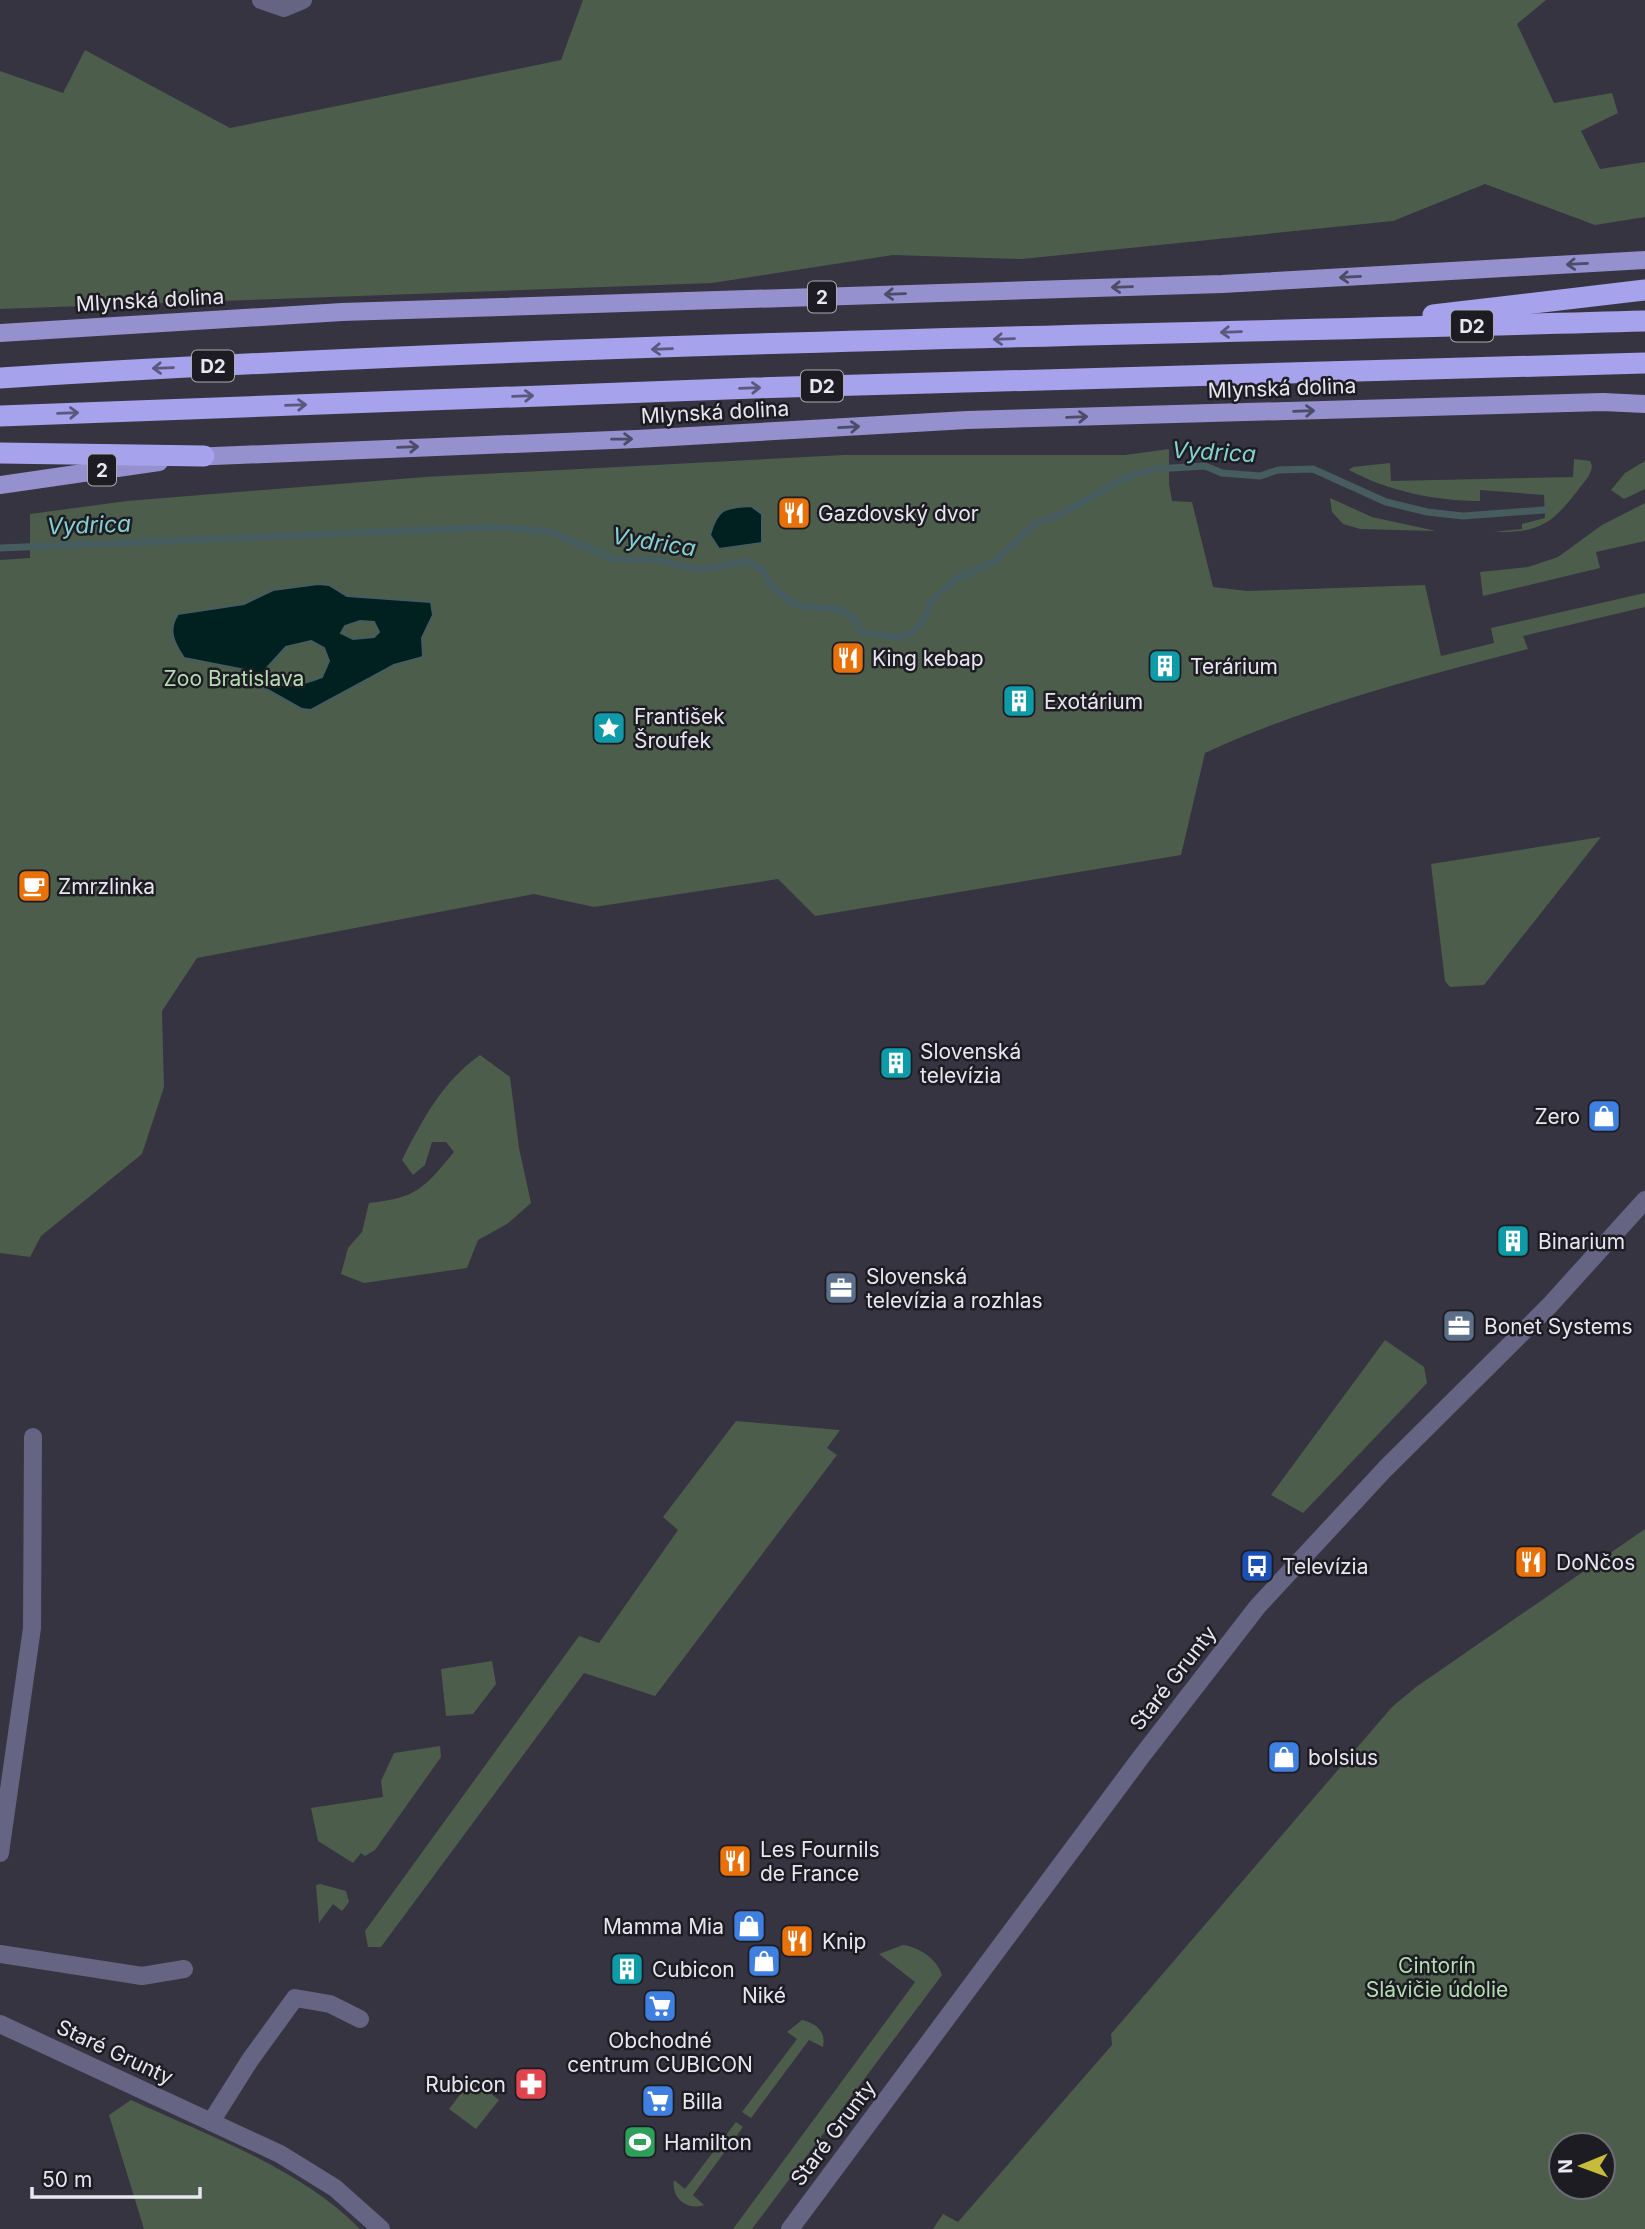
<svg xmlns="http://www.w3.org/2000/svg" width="1645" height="2229" viewBox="0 0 1645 2229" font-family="Inter,sans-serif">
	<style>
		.green { fill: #4c5d4b; fill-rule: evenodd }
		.water { fill: #012020; stroke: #465c5e; stroke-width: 2; fill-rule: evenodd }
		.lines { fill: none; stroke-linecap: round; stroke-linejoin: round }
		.stream { stroke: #465c5e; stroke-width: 7 }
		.minor { stroke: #656483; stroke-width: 18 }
		.tertiary { stroke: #656483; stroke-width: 18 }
		.primary { stroke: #9491ce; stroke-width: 18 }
		.motorway { stroke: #a6a2ec; stroke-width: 21 }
		.oneway { stroke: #4d4b67 }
		.oneway2 { stroke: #5b587d }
		.labels { text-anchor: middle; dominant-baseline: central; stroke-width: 5; stroke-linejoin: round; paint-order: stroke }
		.shield { fill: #1d1c22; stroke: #abaab2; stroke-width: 2 }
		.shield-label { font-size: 19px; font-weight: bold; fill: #e8e7ef }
		.street-label { font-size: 21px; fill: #e8e7ef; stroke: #1d1c22 }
		.poi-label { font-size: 21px; fill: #e8e7ef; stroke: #1d1c22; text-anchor: start }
		.park-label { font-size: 21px; fill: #b4deb1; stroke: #1d1c22 }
		.water-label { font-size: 23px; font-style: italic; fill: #85d1d1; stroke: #1d1c22 }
	</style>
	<rect width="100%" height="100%" fill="#363441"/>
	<g class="green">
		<path d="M 583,0 L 1546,0 L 1517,24 L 1554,103 L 1612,93 L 1618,113 L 1581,131 L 1600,169 L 1645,162 L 1645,217 L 1595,225 L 1485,184 L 1393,221 L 1022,259 L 893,255 L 712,283 L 0,309 L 0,71 L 63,93 L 85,50 L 230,128 L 561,60 Z"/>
		<path d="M 1169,449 L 1169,484 L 1172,501 L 1192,502 L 1213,587 L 1247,591 L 1425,585 L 1441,656 L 1494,643 L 1491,628 L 1645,593 L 1645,607 L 1523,636 L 1528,649 C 1418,678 1309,705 1205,753 L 1181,855 L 815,916 L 778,879 L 594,907 L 534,894 L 197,958 L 162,1011 L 164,1087 L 142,1154 L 41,1236 L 30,1257 L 0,1253 L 0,560 L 30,558 L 30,514 L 127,501 L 425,477 L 844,455 L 1125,455 Z"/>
		<path d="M 1574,459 L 1590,461 L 1592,466 C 1591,476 1584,482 1578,490 C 1551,525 1539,533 1493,532 L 1522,529 L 1522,524 L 1545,518 L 1544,495 L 1480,490 L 1480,501 C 1435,501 1388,491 1349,470 L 1353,467 L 1390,463 L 1391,481 L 1573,477 Z"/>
		<path d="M 1645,461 L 1645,489 L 1624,499 L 1611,490 L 1625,473 Z"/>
		<path d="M 1330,498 L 1372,517 L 1436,531 L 1360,529 L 1343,524 L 1332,512 Z"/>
		<path d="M 1645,503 L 1645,541 L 1596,552 L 1600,568 L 1483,596 L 1480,572 L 1528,567 L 1558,557 L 1602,525 Z"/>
		<path d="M 1601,837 L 1484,985 L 1450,987 L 1445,981 L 1431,864 Z"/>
		<path d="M 480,1055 L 510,1077 L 519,1148 L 531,1203 L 507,1224 L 478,1240 L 467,1268 L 364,1283 L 341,1274 L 348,1248 L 362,1232 L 369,1203 C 417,1198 424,1188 454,1152 L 446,1142 L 432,1142 L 425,1165 L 413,1175 L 402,1160 C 422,1120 443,1081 480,1055 Z"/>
		<path d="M 1385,1340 L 1424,1367 L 1427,1383 L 1303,1513 L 1271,1495 Z"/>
		<path d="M 736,1421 L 840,1430 L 827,1448 L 837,1455 L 655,1696 L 584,1673 L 381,1947 L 368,1947 L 365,1931 L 579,1636 L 599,1643 L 678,1530 L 663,1517 Z"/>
		<path d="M 1645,1529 L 1645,2229 L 933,2229 L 943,2214 L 958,2222 L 1112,2045 L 1111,2034 L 1392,1707 L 1416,1687 ZM 1561,2145 L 1603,2145 L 1603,2187 L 1561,2187 Z"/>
		<path d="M 492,1661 L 496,1684 L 473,1714 L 446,1716 L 441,1669 Z"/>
		<path d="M 440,1746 L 441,1757 L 375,1850 L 365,1856 L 361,1853 L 353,1863 L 318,1841 L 311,1808 L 383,1797 L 381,1781 L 394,1753 Z"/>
		<path d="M 320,1884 L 346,1891 L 349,1902 L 342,1911 L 333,1904 L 319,1923 L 316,1885 Z"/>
		<path d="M 903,1945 C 919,1947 937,1959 942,1975 L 752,2229 L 733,2229 L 915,1982 L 879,1954 Z"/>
		<path d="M 802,2020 C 817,2024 826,2031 823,2047 L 809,2040 L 751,2118 L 742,2112 L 797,2039 L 787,2032 Z"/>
		<path d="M 472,2079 L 499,2100 L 476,2129 L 449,2109 Z"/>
		<path d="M 131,2100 C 207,2135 302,2169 360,2229 L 144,2229 L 109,2115 Z"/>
		<path d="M 736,2122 L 743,2127 L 693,2195 L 704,2205 C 687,2211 671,2198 674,2180 L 685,2189 Z"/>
	</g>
	<g class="water">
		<path d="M 751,506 L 762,514 L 762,543 L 719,549 L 710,535 C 717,509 724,507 751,506 Z"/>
		<path d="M 318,584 L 329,585 L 347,596 L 431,602 L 433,615 L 422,638 L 423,657 L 394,665 L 311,710 L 302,709 L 256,683 L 245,670 L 184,658 C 174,643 167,630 178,614 L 244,604 L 273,590 ZM 360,621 L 374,622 L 379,632 L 374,637 L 353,639 L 341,633 L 345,626 ZM 311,641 L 324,648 L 329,661 L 322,677 C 304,684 281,691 264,678 L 265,670 L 286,647 Z"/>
	</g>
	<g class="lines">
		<path class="stream" d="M 0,548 L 498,527 L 551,532 L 614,559 L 656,560 L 700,570 L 746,561 L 762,569 L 771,585 L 788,600 L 800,606 L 839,609 L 853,618 L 861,632 L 895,637 L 912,633 L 923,621 L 931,602 L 954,580 L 995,561 L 1036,523 L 1057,516 L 1129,476 L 1154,469 L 1205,466 L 1222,473 L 1260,476 L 1278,470 L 1313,469 L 1386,502 L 1427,512 L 1463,516 L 1544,510"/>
		<g class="minor">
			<path d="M 261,0 L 284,8 L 303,0"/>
			<path d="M 0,1853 L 32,1628 L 33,1437"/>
			<path d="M 0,1954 L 142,1976 L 184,1969"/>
			<path d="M 0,2024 L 280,2154 L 335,2188 L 381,2229"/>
			<path d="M 211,2122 L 250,2060 L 295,1998 L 330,2004 L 360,2019"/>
		</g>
		<path class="tertiary" d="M 790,2229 L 1141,1757 L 1258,1606 L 1385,1469 L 1550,1305 L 1645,1200"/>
		<g class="primary">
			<path d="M 0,333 L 342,312 L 1222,284 L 1645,260"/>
			<path d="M 190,457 L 637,439 L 967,420 L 1603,402 L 1645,404"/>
			<path d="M 0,485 L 159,462"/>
		</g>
		<g class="motorway">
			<path d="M 1433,315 L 1645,290"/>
			<path d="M 0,378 C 547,343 1097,336 1645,321"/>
			<path d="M 0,416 L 754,388 L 1645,363"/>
			<path d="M 0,453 L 204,456"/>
		</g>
	</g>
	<defs><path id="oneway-shaft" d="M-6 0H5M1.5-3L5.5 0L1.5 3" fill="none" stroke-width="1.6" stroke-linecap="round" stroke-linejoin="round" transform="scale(1.75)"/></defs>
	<g class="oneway">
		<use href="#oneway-shaft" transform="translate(1577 264) rotate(177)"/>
		<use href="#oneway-shaft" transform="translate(1350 277) rotate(177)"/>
		<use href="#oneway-shaft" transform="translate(1122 287) rotate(178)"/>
		<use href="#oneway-shaft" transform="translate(895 294) rotate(178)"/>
		<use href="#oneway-shaft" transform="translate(1304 411) rotate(-2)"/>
		<use href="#oneway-shaft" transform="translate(1077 417) rotate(-2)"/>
		<use href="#oneway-shaft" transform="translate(849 427) rotate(-3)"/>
		<use href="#oneway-shaft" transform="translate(622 439) rotate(-1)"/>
		<use href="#oneway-shaft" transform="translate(408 447) rotate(-2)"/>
	</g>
	<g class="oneway2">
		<use href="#oneway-shaft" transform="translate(1231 332) rotate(178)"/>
		<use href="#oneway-shaft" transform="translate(1004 339) rotate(178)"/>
		<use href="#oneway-shaft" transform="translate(662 349) rotate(178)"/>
		<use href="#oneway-shaft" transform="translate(163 368) rotate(178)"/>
		<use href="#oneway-shaft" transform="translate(750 388) rotate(-2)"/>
		<use href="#oneway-shaft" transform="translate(523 396) rotate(-2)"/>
		<use href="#oneway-shaft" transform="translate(296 405) rotate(-2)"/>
		<use href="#oneway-shaft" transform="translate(68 413) rotate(-2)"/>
	</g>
	<defs>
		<symbol id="restaurant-square" viewBox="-11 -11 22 22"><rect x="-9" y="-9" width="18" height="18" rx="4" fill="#e8710a" stroke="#1d1c22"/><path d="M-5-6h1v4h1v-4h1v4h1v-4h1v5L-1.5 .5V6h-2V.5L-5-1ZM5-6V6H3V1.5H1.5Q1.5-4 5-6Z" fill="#fff"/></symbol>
		<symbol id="building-square" viewBox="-11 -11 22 22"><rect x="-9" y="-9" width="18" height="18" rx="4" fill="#0f9aa8" stroke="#1d1c22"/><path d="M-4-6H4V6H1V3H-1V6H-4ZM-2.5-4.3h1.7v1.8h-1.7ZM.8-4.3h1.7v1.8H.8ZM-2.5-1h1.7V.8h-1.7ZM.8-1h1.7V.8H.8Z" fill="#fff"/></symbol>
		<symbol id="sight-square" viewBox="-11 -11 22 22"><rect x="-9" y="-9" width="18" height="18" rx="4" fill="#0f9aa8" stroke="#1d1c22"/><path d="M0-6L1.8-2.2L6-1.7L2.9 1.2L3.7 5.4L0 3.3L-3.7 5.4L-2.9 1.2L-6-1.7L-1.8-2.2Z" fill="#fff"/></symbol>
		<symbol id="cafe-square" viewBox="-11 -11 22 22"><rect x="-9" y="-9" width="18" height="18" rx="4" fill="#e8710a" stroke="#1d1c22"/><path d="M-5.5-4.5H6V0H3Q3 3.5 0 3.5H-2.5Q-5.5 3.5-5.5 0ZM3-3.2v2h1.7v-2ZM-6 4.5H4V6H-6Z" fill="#fff"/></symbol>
		<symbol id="shop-square" viewBox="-11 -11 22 22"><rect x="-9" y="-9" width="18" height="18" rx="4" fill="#3f7fe0" stroke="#1d1c22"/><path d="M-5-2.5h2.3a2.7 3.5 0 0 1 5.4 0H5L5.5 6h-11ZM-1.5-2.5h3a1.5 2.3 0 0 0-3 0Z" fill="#fff"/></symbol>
		<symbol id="office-square" viewBox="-11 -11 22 22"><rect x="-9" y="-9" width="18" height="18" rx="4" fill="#5c6f8a" stroke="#1d1c22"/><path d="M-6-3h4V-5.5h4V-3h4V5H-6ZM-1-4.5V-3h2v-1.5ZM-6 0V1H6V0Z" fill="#fff"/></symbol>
		<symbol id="bus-square" viewBox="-11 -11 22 22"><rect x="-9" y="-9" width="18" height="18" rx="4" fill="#1a4fb4" stroke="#1d1c22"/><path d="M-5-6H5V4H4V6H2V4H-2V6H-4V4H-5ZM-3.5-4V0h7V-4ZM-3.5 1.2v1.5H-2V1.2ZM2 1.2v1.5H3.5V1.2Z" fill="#fff"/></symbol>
		<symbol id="supermarket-square" viewBox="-11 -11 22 22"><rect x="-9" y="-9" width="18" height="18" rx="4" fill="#3f7fe0" stroke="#1d1c22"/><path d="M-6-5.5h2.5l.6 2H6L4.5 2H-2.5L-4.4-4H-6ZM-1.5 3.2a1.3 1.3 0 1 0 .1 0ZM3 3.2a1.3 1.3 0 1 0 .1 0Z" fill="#fff"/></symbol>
		<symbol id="pharmacy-square" viewBox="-11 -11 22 22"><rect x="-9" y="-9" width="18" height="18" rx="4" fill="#e0444e" stroke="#1d1c22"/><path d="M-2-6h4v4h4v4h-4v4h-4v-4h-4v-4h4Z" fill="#fff"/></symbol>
		<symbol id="stadium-square" viewBox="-11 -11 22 22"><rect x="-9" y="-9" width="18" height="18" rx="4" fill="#2e9e5b" stroke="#1d1c22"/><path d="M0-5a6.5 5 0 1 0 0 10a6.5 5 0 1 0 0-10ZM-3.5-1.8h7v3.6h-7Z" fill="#fff"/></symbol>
	</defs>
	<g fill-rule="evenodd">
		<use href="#restaurant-square" x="775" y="494" width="38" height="38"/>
		<use href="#restaurant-square" x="829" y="639" width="38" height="38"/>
		<use href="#building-square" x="1146" y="647" width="38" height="38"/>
		<use href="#building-square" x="1000" y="682" width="38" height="38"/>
		<use href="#sight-square" x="590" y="709" width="38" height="38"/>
		<use href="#cafe-square" x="15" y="867" width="38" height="38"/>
		<use href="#building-square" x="877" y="1044" width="38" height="38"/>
		<use href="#shop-square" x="1585" y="1097" width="38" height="38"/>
		<use href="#building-square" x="1494" y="1222" width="38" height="38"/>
		<use href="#office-square" x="822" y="1269" width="38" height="38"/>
		<use href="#office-square" x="1440" y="1307" width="38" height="38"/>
		<use href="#restaurant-square" x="1512" y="1543" width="38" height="38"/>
		<use href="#bus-square" x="1238" y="1547" width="38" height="38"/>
		<use href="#shop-square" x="1265" y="1738" width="38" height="38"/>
		<use href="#restaurant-square" x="716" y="1842" width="38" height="38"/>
		<use href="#shop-square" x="730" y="1907" width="38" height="38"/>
		<use href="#restaurant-square" x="778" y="1922" width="38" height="38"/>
		<use href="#shop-square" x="745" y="1942" width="38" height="38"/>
		<use href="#building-square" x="608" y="1950" width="38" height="38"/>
		<use href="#supermarket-square" x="641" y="1987" width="38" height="38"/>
		<use href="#pharmacy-square" x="512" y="2065" width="38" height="38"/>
		<use href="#supermarket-square" x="639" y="2082" width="38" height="38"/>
		<use href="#stadium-square" x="621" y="2123" width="38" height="38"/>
	</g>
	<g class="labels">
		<g class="shield">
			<rect x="808" y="281.5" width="28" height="31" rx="5"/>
			<rect x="1451" y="310.5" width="42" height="31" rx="5"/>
			<rect x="192" y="350.5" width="42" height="31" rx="5"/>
			<rect x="801" y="370.5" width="42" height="31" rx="5"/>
			<rect x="88" y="454.5" width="28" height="31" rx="5"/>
		</g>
		<g class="shield-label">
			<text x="822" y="297">2</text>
			<text x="1472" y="326">D2</text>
			<text x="213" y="366">D2</text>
			<text x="822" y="386">D2</text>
			<text x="102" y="470">2</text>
		</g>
		<g class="street-label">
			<text transform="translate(150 300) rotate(-3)">Mlynská dolina</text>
			<text transform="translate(1282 388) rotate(-2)">Mlynská dolina</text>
			<text transform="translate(715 412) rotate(-3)">Mlynská dolina</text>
			<text transform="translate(1173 1678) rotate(-52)">Staré Grunty</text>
			<text transform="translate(115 2052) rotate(25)">Staré Grunty</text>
			<text transform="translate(833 2133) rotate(-53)">Staré Grunty</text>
		</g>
		<g class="poi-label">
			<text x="818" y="513">Gazdovský dvor</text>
			<text x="872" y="658">King kebap</text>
			<text x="1190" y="666">Terárium</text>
			<text x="1044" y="701">Exotárium</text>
			<text x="634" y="716">František<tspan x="634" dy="24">Šroufek</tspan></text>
			<text x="58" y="886">Zmrzlinka</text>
			<text x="920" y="1051">Slovenská<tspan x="920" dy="24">televízia</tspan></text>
			<text x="1580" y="1116" text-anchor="end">Zero</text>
			<text x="1538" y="1241">Binarium</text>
			<text x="866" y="1276">Slovenská<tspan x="866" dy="24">televízia a rozhlas</tspan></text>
			<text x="1484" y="1326">Bonet Systems</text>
			<text x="1556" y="1562">DoNčos</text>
			<text x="1282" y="1566">Televízia</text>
			<text x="1308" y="1757">bolsius</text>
			<text x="760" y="1849">Les Fournils<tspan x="760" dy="24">de France</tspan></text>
			<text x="724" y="1926" text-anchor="end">Mamma Mia</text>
			<text x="822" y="1941">Knip</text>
			<text x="652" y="1969">Cubicon</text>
			<text x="764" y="1995" text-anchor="middle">Niké</text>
			<text x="660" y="2040" text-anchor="middle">Obchodné<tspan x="660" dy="24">centrum CUBICON</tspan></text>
			<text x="506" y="2084" text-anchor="end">Rubicon</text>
			<text x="682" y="2101">Billa</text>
			<text x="664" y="2142">Hamilton</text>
		</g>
		<g class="park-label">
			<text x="234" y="678">Zoo Bratislava</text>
			<text x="1437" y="1965">Cintorín<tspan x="1437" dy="24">Slávičie údolie</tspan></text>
		</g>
		<g class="water-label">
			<text transform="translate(1214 452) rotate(3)">Vydrica</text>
			<text transform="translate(89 525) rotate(-2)">Vydrica</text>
			<text transform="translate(654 542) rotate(9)">Vydrica</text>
		</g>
	</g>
	<g transform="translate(1582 2166) rotate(269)"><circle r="33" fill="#1d1c22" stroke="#6e6d74" stroke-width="2"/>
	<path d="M0-5L12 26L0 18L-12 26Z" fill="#c7bb3b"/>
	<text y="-10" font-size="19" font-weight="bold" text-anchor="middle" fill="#e8e7ef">N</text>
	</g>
	<path d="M32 2187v10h168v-10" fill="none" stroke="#e8e7ef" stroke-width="3.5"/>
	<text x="42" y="2187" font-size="21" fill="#e8e7ef" stroke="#1d1c22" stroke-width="5" paint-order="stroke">50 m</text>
</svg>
